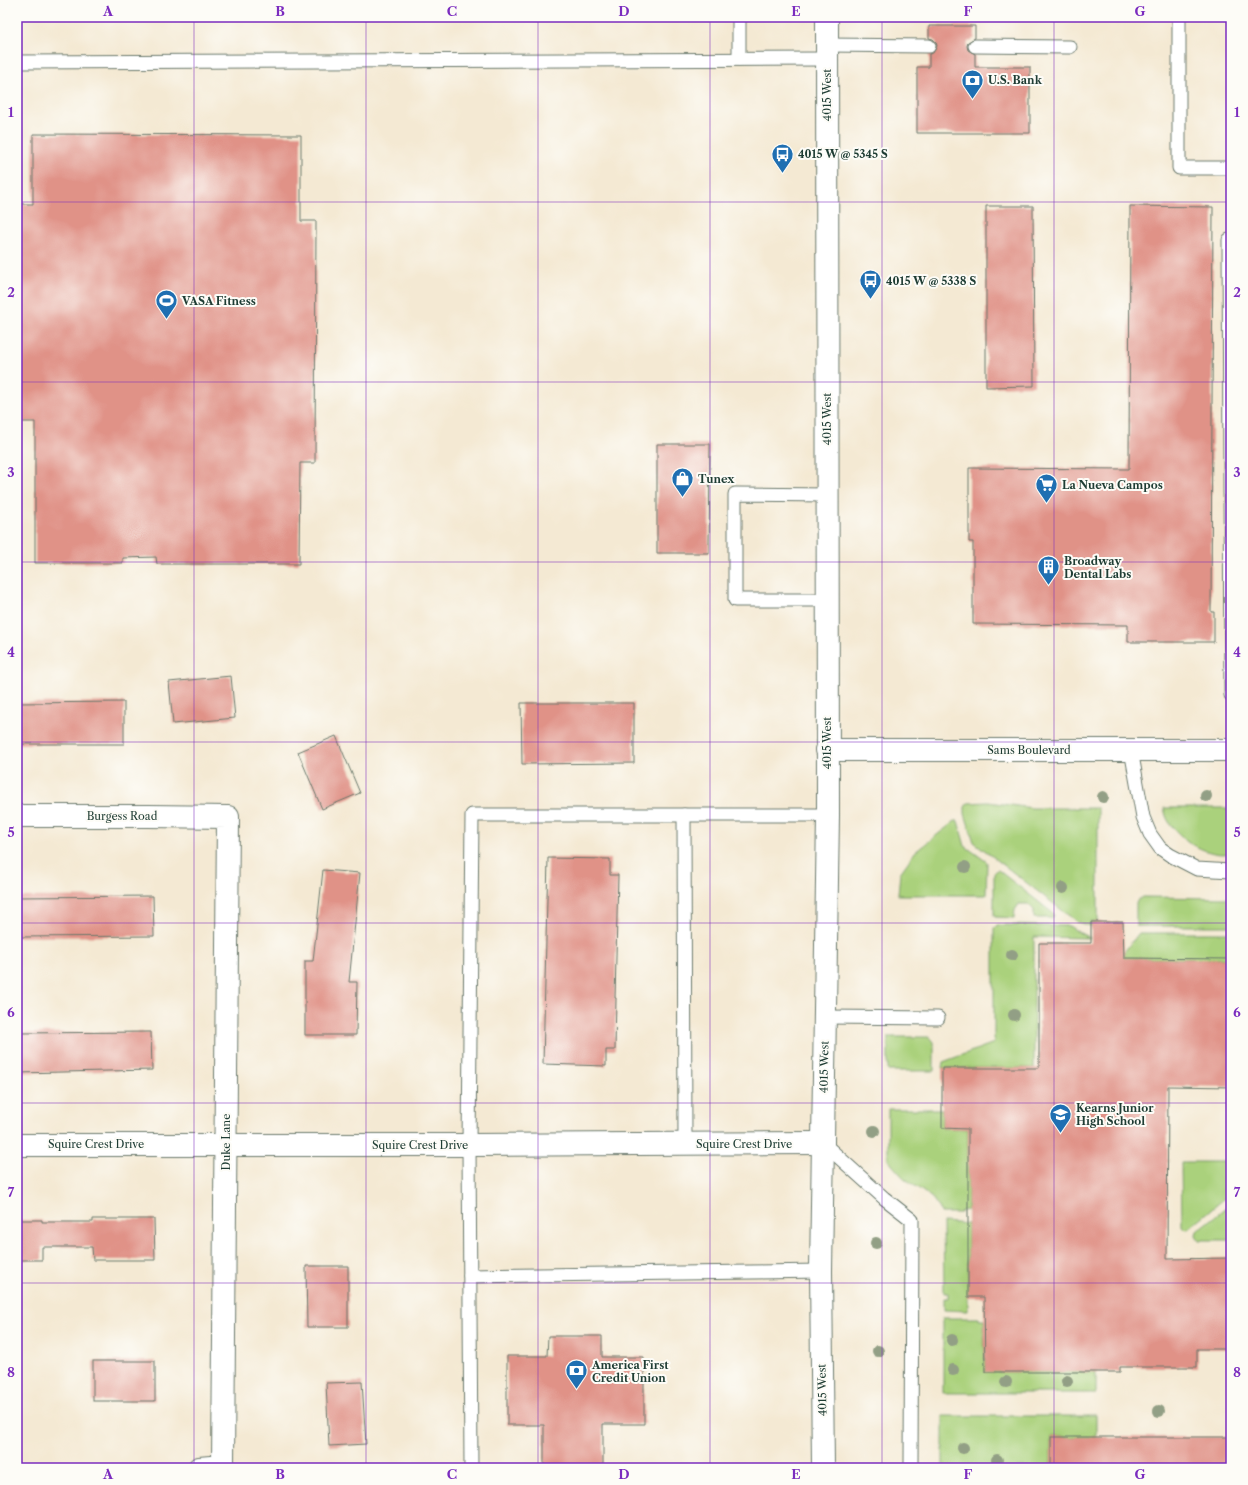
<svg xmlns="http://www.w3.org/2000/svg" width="1248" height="1485" viewBox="0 0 1248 1485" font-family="'Libre Caslon Text',serif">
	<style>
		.green { fill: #aad17b; stroke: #648758 }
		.building { fill: #e09287 }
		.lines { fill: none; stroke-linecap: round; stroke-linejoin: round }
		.lane-casing { stroke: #6a796c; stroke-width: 15 }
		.street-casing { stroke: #6a796c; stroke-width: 24 }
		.secondary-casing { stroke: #6a796c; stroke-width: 24 }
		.lane { stroke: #fff; stroke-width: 13 }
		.street { stroke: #fff; stroke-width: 22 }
		.secondary { stroke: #fff; stroke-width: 22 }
		.tree { fill: #929f85 }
		.grid { fill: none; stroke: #7b2cbf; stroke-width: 1; stroke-opacity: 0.55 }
		.labels { text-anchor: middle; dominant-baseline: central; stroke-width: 4; stroke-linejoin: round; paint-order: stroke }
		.poi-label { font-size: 11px; font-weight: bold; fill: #1f3d34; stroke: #fdfcf7; text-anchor: start }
		.street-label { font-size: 11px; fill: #1f3d34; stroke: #fdfcf7 }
		.neatline { fill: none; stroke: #7b2cbf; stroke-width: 1.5 }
		.grid-label { font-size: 13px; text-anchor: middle; font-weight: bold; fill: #7b2cbf }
	</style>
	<rect width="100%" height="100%" fill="#fdfcf7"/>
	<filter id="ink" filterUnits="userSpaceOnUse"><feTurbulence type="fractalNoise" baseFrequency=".025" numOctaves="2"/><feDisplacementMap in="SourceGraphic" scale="8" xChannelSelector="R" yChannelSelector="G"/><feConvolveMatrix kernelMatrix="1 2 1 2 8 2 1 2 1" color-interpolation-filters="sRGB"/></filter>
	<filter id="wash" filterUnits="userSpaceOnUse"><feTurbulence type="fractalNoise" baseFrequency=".012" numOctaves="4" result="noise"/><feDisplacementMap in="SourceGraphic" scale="16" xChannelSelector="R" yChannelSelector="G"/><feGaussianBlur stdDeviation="0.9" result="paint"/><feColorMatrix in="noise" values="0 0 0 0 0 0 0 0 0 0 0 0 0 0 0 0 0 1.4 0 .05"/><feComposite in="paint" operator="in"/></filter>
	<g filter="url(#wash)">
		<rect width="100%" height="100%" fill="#f4e9d3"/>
		<g class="green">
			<path d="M 988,802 L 1032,808 L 1098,808 L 1098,922 L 1091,921 L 1091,926 L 1077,922 L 974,842 L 965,814 L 965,807 L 968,803 Z"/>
			<path d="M 1164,808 L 1231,808 L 1231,853 C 1209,858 1181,841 1169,822 C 1166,818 1165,812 1164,808 Z"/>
			<path d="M 955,821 L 958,821 L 965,846 L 987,862 L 986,895 L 898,895 L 900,873 L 915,852 Z"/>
			<path d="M 998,870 L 1054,914 L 1054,916 L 1052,918 L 1034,918 L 1034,910 L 1028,904 L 1019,904 L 1015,910 L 1014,918 L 995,917 L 994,915 L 994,873 L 995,871 Z"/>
			<path d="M 1142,897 L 1231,898 L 1231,926 L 1136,926 L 1136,902 Z"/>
			<path d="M 997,925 L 1069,926 L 1078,932 L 1090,938 L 1034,937 L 1034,1068 L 942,1068 L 943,1062 L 994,1043 L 994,928 Z"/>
			<path d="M 1139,933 L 1231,933 L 1231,959 L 1124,958 L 1124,952 Z"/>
			<path d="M 888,1037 L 930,1037 L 934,1042 L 934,1071 L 888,1071 Z"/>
			<path d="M 888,1109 L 942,1109 L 942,1128 L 968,1129 L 968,1210 L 961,1211 L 960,1213 L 941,1213 L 940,1209 L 932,1198 L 904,1178 L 893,1166 L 888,1159 Z"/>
			<path d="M 1181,1162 L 1231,1162 L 1231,1193 L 1188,1229 L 1184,1228 L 1182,1226 Z"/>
			<path d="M 1231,1204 L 1231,1240 L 1199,1240 L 1196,1235 L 1197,1231 Z"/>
			<path d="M 943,1222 L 968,1224 L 968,1311 L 944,1310 L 944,1298 L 948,1298 L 948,1293 L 944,1293 Z"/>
			<path d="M 943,1318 L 979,1318 L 979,1320 L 984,1320 L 985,1372 L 1096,1372 L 1096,1393 L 943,1393 Z"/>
			<path d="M 943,1416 L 1096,1416 L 1096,1437 L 1051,1437 L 1051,1468 L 943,1468 Z"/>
		</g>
		<g id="blocks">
			<g class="building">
				<path d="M 929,26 L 975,26 L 975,38 L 968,42 L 967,46 L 968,50 L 975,54 L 975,67 L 1030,67 L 1030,133 L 917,133 L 917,67 L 929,67 L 929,54 L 933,53 L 937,46 L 936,42 L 933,39 L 929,38 Z"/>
				<path d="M 33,134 L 301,135 L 301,221 L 316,221 L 315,463 L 300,463 L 299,564 L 157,564 L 156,557 L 123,558 L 123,563 L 35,563 L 35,422 L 17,422 L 17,204 L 33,204 Z"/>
				<path d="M 986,206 L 1033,206 L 1034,386 L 986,387 Z"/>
				<path d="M 1130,206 L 1213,207 L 1211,612 L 1214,612 L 1214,642 L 1128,642 L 1128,625 L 973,624 L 973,542 L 969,542 L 969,468 L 1129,469 Z"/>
				<path d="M 657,444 L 710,444 L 709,553 L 657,553 Z"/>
				<path d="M 231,676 L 235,718 L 173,724 L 169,682 Z"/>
				<path d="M 124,702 L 124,744 L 17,744 L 17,703 Z"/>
				<path d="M 521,703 L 634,703 L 634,763 L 522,764 Z"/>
				<path d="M 336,736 L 360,793 L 322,809 L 298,752 Z"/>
				<path d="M 548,858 L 610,859 L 610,875 L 618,875 L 615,998 L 616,998 L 615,1050 L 606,1050 L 606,1066 L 543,1064 Z"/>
				<path d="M 323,870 L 360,873 L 349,982 L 357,982 L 356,1035 L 305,1035 L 305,961 L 313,961 Z"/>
				<path d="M 153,896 L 154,936 L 17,937 L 17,897 Z"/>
				<path d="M 1091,922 L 1123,922 L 1124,958 L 1231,959 L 1231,1087 L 1168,1086 L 1167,1259 L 1231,1258 L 1231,1349 L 1197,1349 L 1197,1367 L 1120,1367 L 1120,1372 L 985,1372 L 984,1297 L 968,1297 L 968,1129 L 942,1128 L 942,1068 L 1039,1068 L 1039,943 L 1091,943 Z"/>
				<path d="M 151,1032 L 152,1070 L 17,1073 L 17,1033 Z"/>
				<path d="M 93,1219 L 154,1219 L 155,1260 L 93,1260 L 92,1247 L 42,1247 L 42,1260 L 17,1260 L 17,1220 L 42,1220 L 42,1222 L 93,1222 Z"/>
				<path d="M 306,1266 L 348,1266 L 348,1327 L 307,1327 Z"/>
				<path d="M 548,1336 L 602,1336 L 602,1357 L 644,1357 L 644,1424 L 603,1424 L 603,1468 L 544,1468 L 544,1425 L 507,1425 L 507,1356 L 547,1356 Z"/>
				<rect x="93" y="1361" width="62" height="40"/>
				<path d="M 362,1382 L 366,1444 L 329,1446 L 326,1383 Z"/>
				<rect x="1051" y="1437" width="180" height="31"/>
			</g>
		</g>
	</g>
	<g filter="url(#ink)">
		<use href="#blocks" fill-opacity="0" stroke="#6a796c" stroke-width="1"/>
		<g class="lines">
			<defs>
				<g id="lane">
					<path d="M 739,17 L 739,59"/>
					<path d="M 1179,17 L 1179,168 L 1231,168"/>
					<path d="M 827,45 L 929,46"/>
					<path d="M 975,46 L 1070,47"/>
					<path d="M 17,62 L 827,59"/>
					<path d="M 1229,240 L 1231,695"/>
					<path d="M 827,495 L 735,494 L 735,600 L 827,600"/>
					<path d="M 1131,750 L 1143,817 L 1150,834 L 1160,848 L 1170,855 L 1197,869 L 1231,871"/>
					<path d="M 684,815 L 685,1144"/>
					<path d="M 825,1017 L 938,1018"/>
					<path d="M 823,1143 L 884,1198 L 912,1220 L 911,1468"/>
					<path d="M 470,1276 L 821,1271"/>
					<path d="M 471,1468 L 469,1145 L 472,815 L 828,815"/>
				</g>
				<g id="street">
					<path d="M 17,816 L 148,816 L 228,817 L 223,1466 L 199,1468"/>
					<path d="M 17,1145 L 469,1145 L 823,1143"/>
				</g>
				<g id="secondary">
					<path d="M 827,750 L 1231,750"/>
					<path d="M 823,1468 L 821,1271 L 828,815 L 827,17"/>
				</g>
			</defs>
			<use href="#lane" class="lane-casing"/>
			<use href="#street" class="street-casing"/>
			<use href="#secondary" class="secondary-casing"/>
			<use href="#lane" class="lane"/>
			<use href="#street" class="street"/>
			<use href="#secondary" class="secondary"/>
		</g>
		<g class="tree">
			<circle cx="1206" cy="796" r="6"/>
			<circle cx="1103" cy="797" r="6"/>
			<circle cx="965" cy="867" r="6"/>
			<circle cx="1063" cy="888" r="6"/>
			<circle cx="1012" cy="955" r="6"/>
			<circle cx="1014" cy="1015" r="6"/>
			<circle cx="874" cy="1131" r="6"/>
			<circle cx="876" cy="1243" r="6"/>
			<circle cx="952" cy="1340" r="6"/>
			<circle cx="878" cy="1351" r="6"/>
			<circle cx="953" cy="1370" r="6"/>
			<circle cx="1067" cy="1381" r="6"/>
			<circle cx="1006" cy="1382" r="6"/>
			<circle cx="1159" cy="1411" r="6"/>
			<circle cx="963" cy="1448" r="6"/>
			<circle cx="997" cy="1460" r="6"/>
		</g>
	</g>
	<path class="grid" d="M 194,17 L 194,1468M 366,17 L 366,1468M 538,17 L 538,1468M 710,17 L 710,1468M 882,17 L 882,1468M 1054,17 L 1054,1468M 17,202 L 1231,202M 17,382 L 1231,382M 17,562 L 1231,562M 17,742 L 1231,742M 17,923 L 1231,923M 17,1103 L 1231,1103M 17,1283 L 1231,1283"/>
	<defs>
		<symbol id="bank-pin" viewBox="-11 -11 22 30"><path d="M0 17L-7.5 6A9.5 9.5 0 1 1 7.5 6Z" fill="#1f6fb2" stroke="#fdfcf7"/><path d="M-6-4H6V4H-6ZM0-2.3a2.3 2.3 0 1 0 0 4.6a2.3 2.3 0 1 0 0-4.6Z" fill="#fff"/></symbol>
		<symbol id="bus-pin" viewBox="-11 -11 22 30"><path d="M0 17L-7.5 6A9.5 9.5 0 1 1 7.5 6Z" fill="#1f6fb2" stroke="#fdfcf7"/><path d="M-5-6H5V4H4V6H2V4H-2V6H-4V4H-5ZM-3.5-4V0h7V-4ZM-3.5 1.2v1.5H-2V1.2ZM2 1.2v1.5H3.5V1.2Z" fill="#fff"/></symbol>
		<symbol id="stadium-pin" viewBox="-11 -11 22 30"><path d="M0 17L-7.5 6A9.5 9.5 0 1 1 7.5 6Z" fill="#1f6fb2" stroke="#fdfcf7"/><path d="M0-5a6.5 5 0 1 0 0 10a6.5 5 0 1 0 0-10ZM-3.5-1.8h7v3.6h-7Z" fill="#fff"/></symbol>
		<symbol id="shop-pin" viewBox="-11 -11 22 30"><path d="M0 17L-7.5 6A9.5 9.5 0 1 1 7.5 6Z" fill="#1f6fb2" stroke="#fdfcf7"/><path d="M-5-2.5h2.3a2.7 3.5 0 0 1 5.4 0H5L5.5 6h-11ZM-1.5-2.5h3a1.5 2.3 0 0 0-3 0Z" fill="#fff"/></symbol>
		<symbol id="supermarket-pin" viewBox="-11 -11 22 30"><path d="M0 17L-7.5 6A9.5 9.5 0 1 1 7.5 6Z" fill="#1f6fb2" stroke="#fdfcf7"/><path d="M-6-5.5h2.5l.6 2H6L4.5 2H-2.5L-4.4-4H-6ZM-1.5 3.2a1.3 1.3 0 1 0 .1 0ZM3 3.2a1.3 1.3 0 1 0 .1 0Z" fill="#fff"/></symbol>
		<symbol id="building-pin" viewBox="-11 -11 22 30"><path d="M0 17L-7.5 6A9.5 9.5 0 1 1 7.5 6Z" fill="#1f6fb2" stroke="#fdfcf7"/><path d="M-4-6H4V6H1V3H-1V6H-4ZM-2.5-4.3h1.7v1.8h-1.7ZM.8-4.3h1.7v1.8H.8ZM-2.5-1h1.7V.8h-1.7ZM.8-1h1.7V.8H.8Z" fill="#fff"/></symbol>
		<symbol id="school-pin" viewBox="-11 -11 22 30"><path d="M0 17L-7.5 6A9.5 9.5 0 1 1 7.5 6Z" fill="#1f6fb2" stroke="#fdfcf7"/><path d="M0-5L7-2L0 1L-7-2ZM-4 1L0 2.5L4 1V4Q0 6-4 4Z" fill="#fff"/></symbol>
	</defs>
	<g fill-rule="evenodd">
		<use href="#bank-pin" x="960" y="68" width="25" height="34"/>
		<use href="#bus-pin" x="770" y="142" width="25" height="34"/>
		<use href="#bus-pin" x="858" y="268" width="25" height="34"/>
		<use href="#stadium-pin" x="154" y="288" width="25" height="34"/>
		<use href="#shop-pin" x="670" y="466" width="25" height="34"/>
		<use href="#supermarket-pin" x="1034" y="472" width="25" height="34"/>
		<use href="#building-pin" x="1036" y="554" width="25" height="34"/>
		<use href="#school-pin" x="1048" y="1102" width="25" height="34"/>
		<use href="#bank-pin" x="564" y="1358" width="25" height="34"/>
	</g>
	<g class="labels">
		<g class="poi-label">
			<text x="988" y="80">U.S. Bank</text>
			<text x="798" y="154">4015 W @ 5345 S</text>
			<text x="886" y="281">4015 W @ 5338 S</text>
			<text x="182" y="301">VASA Fitness</text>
			<text x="698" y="479">Tunex</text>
			<text x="1062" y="485">La Nueva Campos</text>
			<text x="1064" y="561">Broadway<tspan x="1064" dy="13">Dental Labs</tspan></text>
			<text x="1076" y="1108">Kearns Junior<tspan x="1076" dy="13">High School</tspan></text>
			<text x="592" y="1365">America First<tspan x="592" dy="13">Credit Union</tspan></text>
		</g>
		<g class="street-label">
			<text transform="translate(827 95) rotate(-90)">4015 West</text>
			<text transform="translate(827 419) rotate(-90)">4015 West</text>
			<text transform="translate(827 743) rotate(-90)">4015 West</text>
			<text x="1029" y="750">Sams Boulevard</text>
			<text x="122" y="816">Burgess Road</text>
			<text transform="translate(824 1067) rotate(-89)">4015 West</text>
			<text transform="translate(226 1142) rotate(-90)">Duke Lane</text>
			<text x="96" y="1144">Squire Crest Drive</text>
			<text x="744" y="1144">Squire Crest Drive</text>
			<text x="420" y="1145">Squire Crest Drive</text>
			<text transform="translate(822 1390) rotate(-91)">4015 West</text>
		</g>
	</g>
	<rect width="1248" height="1485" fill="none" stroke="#fdfcf7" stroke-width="44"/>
	<rect x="22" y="22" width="1204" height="1441" class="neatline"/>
	<g class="grid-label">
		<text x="108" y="16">A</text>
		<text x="280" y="16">B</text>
		<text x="452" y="16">C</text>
		<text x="624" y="16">D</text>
		<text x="796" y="16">E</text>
		<text x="968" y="16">F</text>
		<text x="1140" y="16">G</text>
		<text x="11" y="117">1</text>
		<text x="1237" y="117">1</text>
		<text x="11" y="297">2</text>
		<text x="1237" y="297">2</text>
		<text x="11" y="477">3</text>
		<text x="1237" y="477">3</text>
		<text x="11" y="657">4</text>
		<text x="1237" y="657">4</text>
		<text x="11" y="837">5</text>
		<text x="1237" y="837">5</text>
		<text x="11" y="1017">6</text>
		<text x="1237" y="1017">6</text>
		<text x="11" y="1197">7</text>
		<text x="1237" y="1197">7</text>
		<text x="11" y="1377">8</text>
		<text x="1237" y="1377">8</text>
		<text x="108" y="1479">A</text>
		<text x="280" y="1479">B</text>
		<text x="452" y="1479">C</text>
		<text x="624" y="1479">D</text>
		<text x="796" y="1479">E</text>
		<text x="968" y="1479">F</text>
		<text x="1140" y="1479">G</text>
	</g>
</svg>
